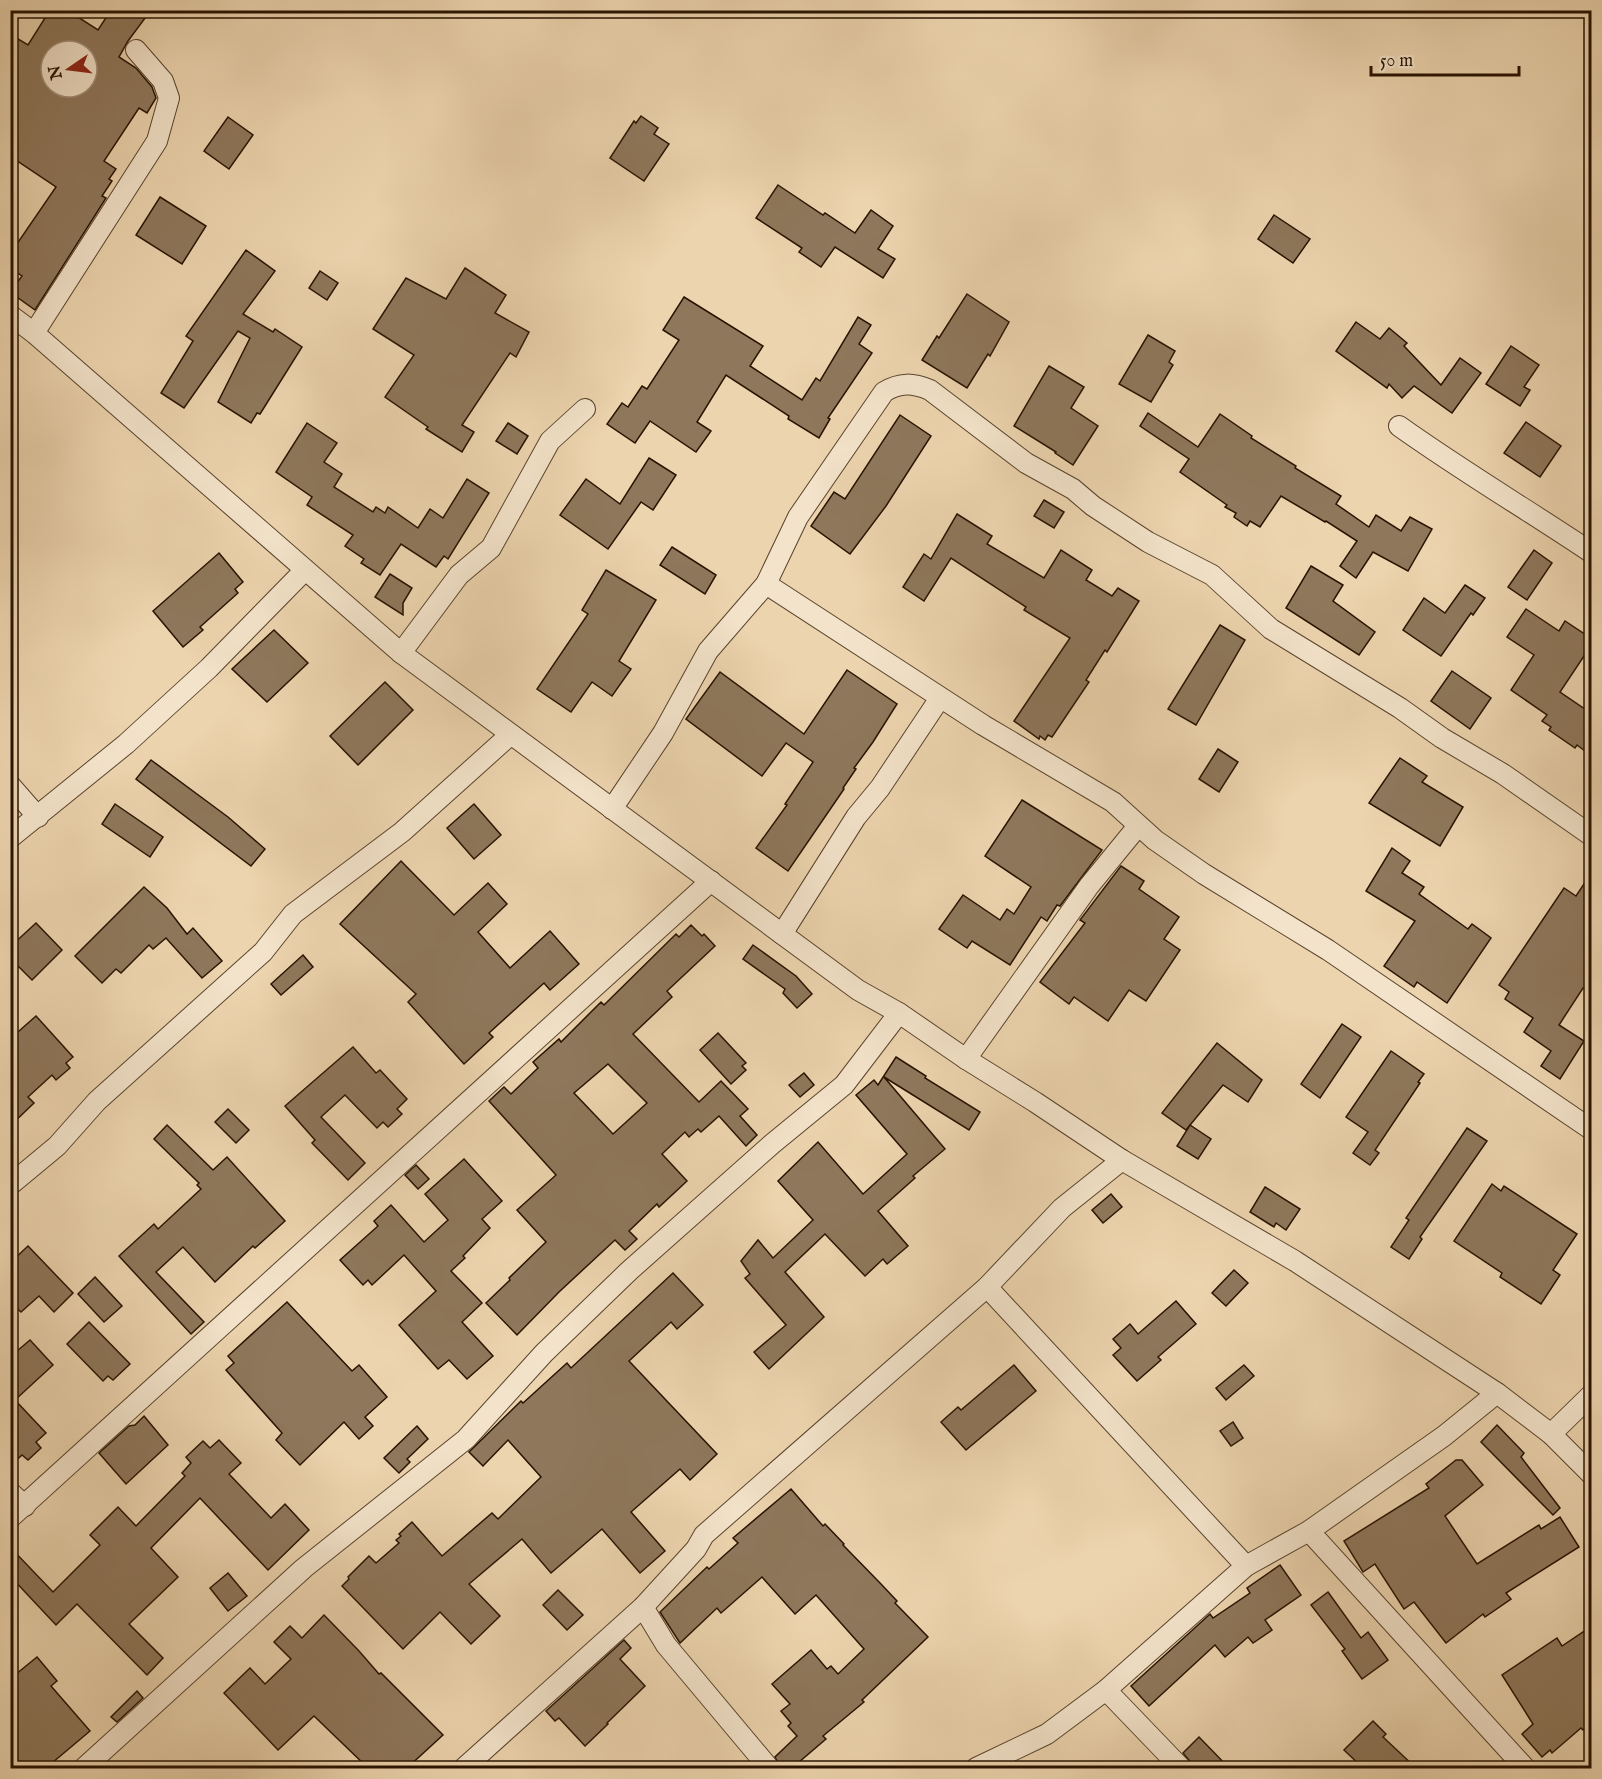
<svg xmlns="http://www.w3.org/2000/svg" width="1602" height="1779" viewBox="0 0 1602 1779" font-family="'IM FELL English',serif">
	<style>
		.building { fill: #8e775b; stroke: #281301; stroke-width: 1.5; fill-rule: evenodd }
		.lines { fill: none; stroke-linecap: round; stroke-linejoin: round }
		.street-casing { stroke: #59432c; stroke-width: 22 }
		.street { stroke: #f3e3ca; stroke-width: 20 }
	</style>
	<rect width="100%" height="100%" fill="#ecd4ae"/>
	<filter id="stains"><feTurbulence type="fractalNoise" baseFrequency=".00333" numOctaves="4"/><feColorMatrix values="0 0 0 0 .2 0 0 0 0 .09 0 0 0 0 .02 0 0 0 .5 -.17"/></filter>
	<radialGradient id="worn" r=".72"><stop offset=".6" stop-color="#630" stop-opacity="0"/><stop offset="1" stop-color="#630" stop-opacity=".3"/></radialGradient>
	<g class="building">
		<path d="M 50,10 L 67,10 L 98,30 L 111,10 L 151,10 L 128,41 L 119,57 L 136,68 L 152,87 L 156,98 L 147,113 L 139,108 L 104,161 L 116,169 L 109,179 L 112,181 L 102,196 L 106,198 L 35,310 L 10,292 L 22,276 L 10,268 L 10,254 L 56,187 L 10,156 L 10,34 L 28,45 ZM 51,51 L 87,51 L 87,87 L 51,87 Z"/>
		<path d="M 641,116 L 658,128 L 654,134 L 669,144 L 644,181 L 610,158 L 634,121 L 636,123 Z"/>
		<path d="M 228,117 L 253,135 L 229,169 L 204,151 Z"/>
		<path d="M 778,185 L 823,215 L 825,213 L 855,233 L 871,210 L 893,226 L 878,249 L 895,259 L 883,278 L 835,247 L 821,267 L 799,252 L 802,248 L 756,218 Z"/>
		<path d="M 160,197 L 206,226 L 182,264 L 136,235 Z"/>
		<path d="M 1274,215 L 1310,239 L 1293,263 L 1258,239 Z"/>
		<path d="M 246,250 L 275,271 L 243,314 L 273,332 L 275,329 L 302,347 L 260,414 L 257,413 L 251,423 L 218,402 L 250,338 L 238,331 L 184,408 L 161,393 L 193,341 L 186,336 Z"/>
		<path d="M 465,268 L 506,295 L 495,313 L 529,332 L 516,357 L 510,353 L 462,425 L 474,432 L 462,452 L 426,429 L 428,427 L 385,397 L 414,355 L 373,329 L 406,278 L 446,299 Z"/>
		<path d="M 320,271 L 338,283 L 327,300 L 309,288 Z"/>
		<path d="M 967,294 L 1009,322 L 990,356 L 988,354 L 967,388 L 922,360 L 937,336 L 939,338 Z"/>
		<path d="M 684,297 L 763,346 L 750,366 L 802,400 L 816,378 L 820,381 L 858,317 L 871,325 L 859,344 L 872,353 L 828,418 L 830,419 L 819,438 L 788,419 L 789,416 L 726,375 L 697,422 L 711,431 L 696,452 L 650,421 L 635,443 L 607,424 L 622,403 L 628,407 L 642,386 L 647,389 L 679,340 L 663,330 Z"/>
		<path d="M 1356,322 L 1380,339 L 1389,328 L 1407,343 L 1404,346 L 1441,385 L 1460,358 L 1481,373 L 1452,413 L 1414,386 L 1402,398 L 1389,384 L 1387,388 L 1336,351 Z"/>
		<path d="M 1148,335 L 1175,351 L 1169,362 L 1173,365 L 1151,402 L 1119,384 Z"/>
		<path d="M 1511,346 L 1539,365 L 1524,387 L 1530,390 L 1520,406 L 1486,384 Z"/>
		<path d="M 1049,366 L 1084,387 L 1071,408 L 1098,426 L 1073,465 L 1055,453 L 1056,452 L 1014,426 Z"/>
		<path d="M 1148,413 L 1198,447 L 1220,414 L 1252,436 L 1251,438 L 1296,466 L 1295,468 L 1341,496 L 1336,504 L 1369,527 L 1376,515 L 1401,531 L 1410,517 L 1432,529 L 1408,571 L 1373,552 L 1356,578 L 1340,566 L 1357,541 L 1326,521 L 1325,522 L 1281,496 L 1260,527 L 1250,521 L 1247,526 L 1234,517 L 1236,513 L 1225,507 L 1227,505 L 1180,472 L 1189,459 L 1140,426 Z"/>
		<path d="M 900,415 L 931,436 L 886,506 L 850,554 L 811,526 L 834,492 L 845,499 Z"/>
		<path d="M 1526,422 L 1561,446 L 1540,477 L 1504,453 Z"/>
		<path d="M 307,423 L 337,443 L 324,462 L 342,474 L 334,487 L 373,512 L 376,507 L 385,513 L 388,507 L 418,528 L 430,509 L 443,518 L 467,479 L 489,493 L 448,559 L 444,556 L 436,567 L 401,544 L 380,575 L 361,563 L 364,559 L 345,546 L 353,535 L 307,505 L 312,497 L 276,472 Z"/>
		<path d="M 508,423 L 528,436 L 517,454 L 496,441 Z"/>
		<path d="M 649,458 L 676,475 L 653,510 L 641,502 L 608,549 L 560,515 L 586,479 L 620,504 Z"/>
		<path d="M 1044,500 L 1064,512 L 1054,528 L 1034,516 Z"/>
		<path d="M 957,514 L 992,536 L 987,544 L 1044,578 L 1061,550 L 1092,570 L 1086,580 L 1112,596 L 1118,588 L 1139,601 L 1107,652 L 1105,650 L 1086,680 L 1089,682 L 1052,737 L 1048,735 L 1045,740 L 1040,736 L 1039,739 L 1014,721 L 1070,638 L 1024,610 L 1026,607 L 951,558 L 924,601 L 903,587 L 924,554 L 931,559 Z"/>
		<path d="M 672,547 L 716,575 L 705,594 L 660,565 Z"/>
		<path d="M 1534,550 L 1552,563 L 1527,600 L 1508,587 Z"/>
		<path d="M 219,553 L 243,582 L 235,589 L 238,593 L 200,627 L 203,630 L 183,647 L 153,611 Z"/>
		<path d="M 1311,566 L 1343,585 L 1333,601 L 1375,632 L 1359,655 L 1286,608 Z"/>
		<path d="M 606,570 L 656,600 L 619,661 L 631,669 L 612,696 L 592,682 L 571,712 L 537,689 L 588,614 L 582,610 Z"/>
		<path d="M 390,574 L 412,588 L 403,603 L 403,615 L 375,597 Z"/>
		<path d="M 1465,585 L 1485,598 L 1473,615 L 1471,613 L 1441,656 L 1403,630 L 1424,598 L 1445,613 Z"/>
		<path d="M 1526,609 L 1559,631 L 1565,621 L 1592,639 L 1592,644 L 1560,692 L 1592,714 L 1592,741 L 1585,751 L 1577,745 L 1575,748 L 1549,730 L 1551,727 L 1542,721 L 1547,715 L 1511,690 L 1534,655 L 1507,637 Z"/>
		<path d="M 1220,625 L 1245,640 L 1196,725 L 1168,709 Z"/>
		<path d="M 274,630 L 308,663 L 267,702 L 232,669 Z"/>
		<path d="M 847,670 L 897,704 L 873,742 L 854,768 L 856,769 L 843,788 L 844,789 L 788,871 L 756,848 L 787,805 L 785,804 L 813,762 L 786,743 L 762,776 L 686,719 L 720,672 L 804,734 Z"/>
		<path d="M 1452,671 L 1491,698 L 1470,729 L 1431,701 Z"/>
		<path d="M 385,682 L 413,710 L 358,765 L 330,736 Z"/>
		<path d="M 1218,749 L 1238,762 L 1219,792 L 1199,779 Z"/>
		<path d="M 1400,758 L 1427,776 L 1422,782 L 1463,807 L 1440,846 L 1369,803 Z"/>
		<path d="M 151,760 L 228,817 L 265,849 L 251,866 L 136,779 Z"/>
		<path d="M 1022,800 L 1102,850 L 1060,906 L 1057,905 L 1047,921 L 1041,917 L 1010,965 L 972,941 L 967,948 L 939,929 L 963,895 L 1000,920 L 1007,909 L 1014,914 L 1031,887 L 985,856 Z"/>
		<path d="M 115,804 L 163,837 L 150,857 L 102,824 Z"/>
		<path d="M 474,804 L 501,835 L 474,859 L 447,828 Z"/>
		<path d="M 1392,848 L 1410,861 L 1402,873 L 1424,887 L 1419,894 L 1468,929 L 1472,924 L 1491,938 L 1447,1003 L 1417,982 L 1414,987 L 1384,966 L 1415,921 L 1366,891 Z"/>
		<path d="M 401,861 L 454,915 L 488,883 L 507,904 L 478,932 L 510,968 L 550,931 L 579,964 L 550,990 L 544,983 L 489,1033 L 493,1037 L 464,1064 L 408,1002 L 416,994 L 340,924 Z"/>
		<path d="M 1121,866 L 1144,881 L 1139,889 L 1179,917 L 1164,939 L 1180,950 L 1146,1001 L 1129,990 L 1108,1021 L 1074,997 L 1069,1004 L 1040,982 L 1085,923 L 1080,920 Z"/>
		<path d="M 1592,872 L 1592,994 L 1583,988 L 1559,1025 L 1584,1041 L 1560,1079 L 1541,1066 L 1551,1051 L 1524,1032 L 1533,1018 L 1505,999 L 1509,992 L 1499,985 L 1564,888 L 1576,896 Z"/>
		<path d="M 144,887 L 167,908 L 187,934 L 193,928 L 222,961 L 202,978 L 166,938 L 153,949 L 149,945 L 121,973 L 116,969 L 102,983 L 75,956 Z"/>
		<path d="M 36,923 L 62,950 L 32,980 L 10,958 L 10,947 Z"/>
		<path d="M 691,925 L 702,936 L 704,934 L 715,946 L 667,991 L 672,997 L 633,1034 L 699,1102 L 721,1081 L 748,1109 L 740,1116 L 757,1135 L 746,1146 L 719,1116 L 701,1132 L 698,1129 L 689,1137 L 685,1132 L 662,1154 L 687,1181 L 659,1207 L 657,1204 L 629,1231 L 637,1239 L 625,1250 L 615,1240 L 559,1292 L 517,1335 L 486,1303 L 510,1280 L 509,1278 L 546,1242 L 517,1210 L 556,1175 L 489,1101 L 504,1087 L 511,1094 L 538,1068 L 533,1062 L 559,1039 L 561,1042 L 601,1002 L 604,1005 L 676,934 L 679,937 ZM 608,1064 L 647,1103 L 613,1134 L 574,1093 Z"/>
		<path d="M 753,945 L 796,976 L 812,994 L 797,1008 L 783,993 L 785,989 L 743,959 Z"/>
		<path d="M 303,955 L 313,967 L 281,995 L 271,984 Z"/>
		<path d="M 36,1016 L 73,1057 L 66,1063 L 70,1068 L 56,1080 L 52,1075 L 28,1097 L 34,1103 L 10,1126 L 10,1039 Z"/>
		<path d="M 1342,1024 L 1361,1037 L 1320,1098 L 1301,1084 Z"/>
		<path d="M 718,1033 L 746,1063 L 742,1066 L 746,1070 L 731,1084 L 700,1050 Z"/>
		<path d="M 1217,1043 L 1262,1080 L 1248,1102 L 1223,1085 L 1186,1130 L 1162,1113 Z"/>
		<path d="M 353,1047 L 376,1073 L 380,1070 L 407,1099 L 397,1109 L 402,1114 L 388,1127 L 383,1122 L 377,1128 L 345,1095 L 321,1117 L 365,1163 L 348,1180 L 312,1143 L 315,1140 L 285,1106 Z"/>
		<path d="M 1391,1051 L 1424,1074 L 1418,1082 L 1420,1083 L 1375,1150 L 1379,1153 L 1370,1165 L 1353,1153 L 1368,1132 L 1346,1117 Z"/>
		<path d="M 896,1057 L 926,1076 L 925,1078 L 980,1112 L 969,1130 L 884,1077 L 945,1149 L 913,1176 L 915,1178 L 878,1211 L 908,1246 L 887,1264 L 883,1259 L 865,1276 L 825,1234 L 785,1272 L 824,1317 L 769,1369 L 754,1352 L 786,1325 L 745,1278 L 750,1274 L 741,1261 L 758,1240 L 773,1258 L 813,1220 L 778,1181 L 818,1142 L 863,1194 L 907,1154 L 856,1095 L 874,1080 L 878,1085 Z"/>
		<path d="M 804,1073 L 814,1085 L 800,1097 L 789,1085 Z"/>
		<path d="M 228,1109 L 249,1130 L 236,1143 L 215,1122 Z"/>
		<path d="M 167,1125 L 213,1170 L 227,1157 L 285,1221 L 255,1248 L 253,1246 L 215,1282 L 183,1247 L 156,1272 L 204,1322 L 191,1334 L 119,1256 L 154,1224 L 158,1229 L 201,1189 L 197,1185 L 199,1183 L 154,1139 Z"/>
		<path d="M 1190,1125 L 1211,1139 L 1198,1159 L 1177,1146 Z"/>
		<path d="M 1467,1128 L 1487,1141 L 1420,1237 L 1422,1239 L 1409,1259 L 1391,1247 L 1409,1220 L 1406,1218 Z"/>
		<path d="M 464,1159 L 502,1201 L 482,1219 L 490,1228 L 463,1256 L 465,1258 L 451,1271 L 482,1303 L 462,1322 L 493,1356 L 467,1379 L 449,1360 L 438,1369 L 399,1325 L 436,1291 L 404,1255 L 372,1285 L 368,1280 L 363,1285 L 340,1260 L 378,1226 L 374,1221 L 391,1205 L 424,1242 L 448,1220 L 425,1194 Z"/>
		<path d="M 416,1165 L 429,1179 L 418,1189 L 405,1175 Z"/>
		<path d="M 1492,1184 L 1501,1191 L 1504,1186 L 1577,1234 L 1553,1270 L 1560,1275 L 1541,1304 L 1500,1277 L 1502,1273 L 1454,1241 Z"/>
		<path d="M 1265,1187 L 1300,1209 L 1286,1230 L 1276,1223 L 1274,1227 L 1250,1212 Z"/>
		<path d="M 1111,1194 L 1122,1207 L 1103,1223 L 1092,1210 Z"/>
		<path d="M 28,1246 L 73,1293 L 54,1312 L 39,1296 L 21,1312 L 10,1302 L 10,1263 Z"/>
		<path d="M 1234,1270 L 1248,1283 L 1226,1306 L 1212,1293 Z"/>
		<path d="M 673,1273 L 703,1305 L 677,1329 L 671,1322 L 629,1361 L 717,1454 L 690,1480 L 680,1469 L 631,1512 L 665,1551 L 640,1573 L 602,1529 L 551,1573 L 522,1539 L 469,1584 L 500,1616 L 471,1644 L 440,1612 L 403,1649 L 342,1586 L 349,1579 L 348,1577 L 369,1556 L 376,1563 L 399,1543 L 396,1540 L 401,1536 L 399,1534 L 412,1522 L 442,1556 L 492,1513 L 498,1519 L 541,1477 L 508,1440 L 483,1466 L 469,1452 L 521,1401 L 523,1403 L 567,1363 L 571,1368 Z"/>
		<path d="M 95,1277 L 122,1306 L 104,1322 L 78,1294 Z"/>
		<path d="M 1176,1301 L 1196,1324 L 1158,1357 L 1161,1360 L 1137,1381 L 1113,1355 L 1121,1348 L 1113,1339 L 1130,1324 L 1138,1334 Z"/>
		<path d="M 287,1302 L 352,1371 L 359,1365 L 387,1397 L 365,1417 L 373,1426 L 359,1439 L 344,1422 L 300,1465 L 276,1440 L 282,1433 L 226,1370 L 234,1363 L 228,1356 Z"/>
		<path d="M 89,1322 L 130,1364 L 113,1380 L 108,1376 L 103,1381 L 67,1344 Z"/>
		<path d="M 30,1340 L 53,1365 L 15,1400 L 46,1433 L 36,1442 L 41,1448 L 28,1460 L 22,1455 L 10,1466 L 10,1357 Z"/>
		<path d="M 1014,1365 L 1036,1391 L 966,1450 L 941,1422 L 958,1407 L 961,1410 Z"/>
		<path d="M 1244,1365 L 1254,1376 L 1226,1400 L 1216,1388 Z"/>
		<path d="M 144,1416 L 168,1445 L 126,1484 L 99,1453 L 129,1426 L 135,1425 Z"/>
		<path d="M 1233,1422 L 1243,1438 L 1231,1446 L 1220,1431 Z"/>
		<path d="M 1497,1425 L 1524,1453 L 1521,1457 L 1560,1508 L 1553,1515 L 1481,1442 Z"/>
		<path d="M 417,1426 L 428,1439 L 407,1459 L 410,1462 L 399,1473 L 384,1458 Z"/>
		<path d="M 219,1440 L 241,1463 L 229,1474 L 271,1518 L 285,1504 L 309,1530 L 268,1570 L 200,1498 L 151,1548 L 178,1577 L 129,1624 L 163,1658 L 147,1675 L 77,1604 L 56,1625 L 10,1576 L 10,1547 L 53,1592 L 100,1545 L 90,1535 L 118,1507 L 136,1526 L 185,1476 L 182,1473 L 191,1463 L 186,1457 L 203,1441 L 210,1448 Z"/>
		<path d="M 1456,1460 L 1462,1460 L 1483,1485 L 1445,1516 L 1477,1564 L 1539,1525 L 1541,1529 L 1560,1517 L 1579,1547 L 1506,1593 L 1511,1599 L 1485,1617 L 1483,1614 L 1446,1643 L 1414,1602 L 1404,1609 L 1375,1564 L 1363,1572 L 1344,1541 L 1429,1488 L 1426,1484 Z"/>
		<path d="M 791,1489 L 823,1526 L 825,1524 L 844,1544 L 843,1545 L 881,1584 L 897,1601 L 895,1603 L 928,1637 L 862,1700 L 864,1702 L 823,1736 L 826,1739 L 792,1768 L 781,1768 L 775,1757 L 797,1736 L 788,1726 L 791,1723 L 781,1711 L 790,1704 L 772,1684 L 811,1650 L 827,1669 L 831,1666 L 838,1674 L 864,1649 L 816,1595 L 795,1614 L 762,1577 L 721,1613 L 717,1608 L 680,1643 L 660,1612 L 707,1567 L 709,1569 L 738,1543 L 733,1538 Z"/>
		<path d="M 1280,1565 L 1301,1595 L 1265,1620 L 1272,1630 L 1253,1643 L 1248,1637 L 1225,1657 L 1215,1645 L 1149,1706 L 1131,1686 L 1210,1614 L 1213,1618 L 1250,1593 L 1247,1588 Z"/>
		<path d="M 228,1573 L 247,1596 L 228,1611 L 210,1588 Z"/>
		<path d="M 558,1590 L 583,1615 L 567,1630 L 543,1605 Z"/>
		<path d="M 1328,1592 L 1361,1638 L 1368,1632 L 1388,1660 L 1362,1679 L 1342,1651 L 1345,1649 L 1311,1605 Z"/>
		<path d="M 324,1615 L 359,1651 L 379,1674 L 381,1673 L 443,1735 L 407,1768 L 368,1768 L 314,1716 L 278,1750 L 224,1693 L 250,1668 L 265,1684 L 291,1659 L 274,1642 L 290,1626 L 302,1638 Z"/>
		<path d="M 1592,1626 L 1592,1721 L 1583,1730 L 1581,1728 L 1552,1753 L 1550,1750 L 1542,1757 L 1522,1734 L 1533,1724 L 1502,1675 L 1557,1638 L 1562,1646 Z"/>
		<path d="M 624,1640 L 631,1648 L 620,1659 L 645,1686 L 607,1723 L 608,1724 L 585,1746 L 559,1718 L 555,1721 L 546,1711 Z"/>
		<path d="M 37,1657 L 57,1681 L 51,1686 L 90,1731 L 46,1768 L 10,1768 L 10,1679 Z"/>
		<path d="M 137,1691 L 143,1698 L 117,1722 L 111,1717 Z"/>
		<path d="M 1373,1721 L 1386,1734 L 1383,1737 L 1416,1768 L 1363,1768 L 1344,1750 Z"/>
		<path d="M 1199,1737 L 1229,1768 L 1196,1768 L 1193,1765 L 1183,1753 Z"/>
	</g>
	<g class="lines">
		<defs>
			<g id="street">
				<path d="M 10,315 L 34,333 L 401,653 L 858,990 L 899,1013 L 966,1059 L 1035,1102 L 1122,1160 L 1295,1261 L 1497,1393 L 1551,1434 L 1592,1475"/>
				<path d="M 34,333 L 157,141 L 169,98 L 163,81 L 136,50"/>
				<path d="M 1399,426 C 1462,471 1528,510 1592,553"/>
				<path d="M 766,584 L 983,725 L 1113,802 L 1155,840 L 1204,874 L 1328,950 L 1592,1130"/>
				<path d="M 401,653 L 459,575 L 491,548 L 550,441 L 585,409"/>
				<path d="M 10,785 L 38,817"/>
				<path d="M 612,809 L 663,733 L 708,651 L 766,584 L 798,517 L 884,392 C 900,382 913,383 930,390 L 1026,463 L 1073,489 L 1093,506 L 1148,542 L 1212,575 L 1271,629 L 1400,708 L 1442,738 L 1503,774 L 1592,836"/>
				<path d="M 10,838 L 126,744 L 209,668 L 305,570"/>
				<path d="M 782,934 L 856,817 L 880,788 L 940,698"/>
				<path d="M 966,1059 L 1089,886 L 1138,826"/>
				<path d="M 10,1185 L 57,1146 L 97,1101 L 263,952 L 293,914 L 402,832 L 510,735"/>
				<path d="M 987,1287 L 1246,1566"/>
				<path d="M 1551,1434 L 1592,1394"/>
				<path d="M 10,1492 L 25,1506"/>
				<path d="M 10,1518 L 711,881"/>
				<path d="M 1309,1531 L 1525,1768"/>
				<path d="M 643,1607 L 666,1645 L 769,1768"/>
				<path d="M 1106,1690 L 1181,1768"/>
				<path d="M 84,1768 L 304,1568 L 466,1439 L 544,1353 L 629,1271 L 772,1144 L 844,1085 L 899,1013"/>
				<path d="M 464,1768 L 643,1607 L 696,1549 L 704,1535 L 987,1287 L 1062,1208 L 1122,1160"/>
				<path d="M 976,1768 L 1047,1734 L 1106,1690 L 1246,1566 L 1309,1531 L 1444,1436 L 1497,1393"/>
			</g>
		</defs>
		<use href="#street" class="street-casing"/>
		<use href="#street" class="street"/>
	</g>
	<rect width="1602" height="1779" fill="none" stroke="#ecd4ae" stroke-width="36"/>
	<rect x="12" y="12" width="1578" height="1755" fill="none" stroke="#281301" stroke-width="3"/>
	<rect x="18" y="18" width="1566" height="1743" fill="none" stroke="#281301" stroke-width="1.5"/>
	<g transform="translate(69 69) rotate(256)"><circle r="28" fill="#f3e3ca" stroke="#a2907a" stroke-width="1.5"/>
	<path d="M0-4.5L10 22L0 15L-10 22Z" fill="#8f2418"/>
	<text y="-9" font-size="16" font-weight="bold" text-anchor="middle" fill="#281301">N</text>
	</g>
	<path d="M1371 66v9h148v-9" fill="none" stroke="#281301" stroke-width="3"/>
	<text x="1380" y="66" font-size="18" fill="#281301" stroke="#f3e3ca" stroke-width="4.5" paint-order="stroke">50 m</text>
	<rect width="100%" height="100%" filter="url(#stains)"/>
	<rect width="100%" height="100%" fill="url(#worn)"/>
</svg>
